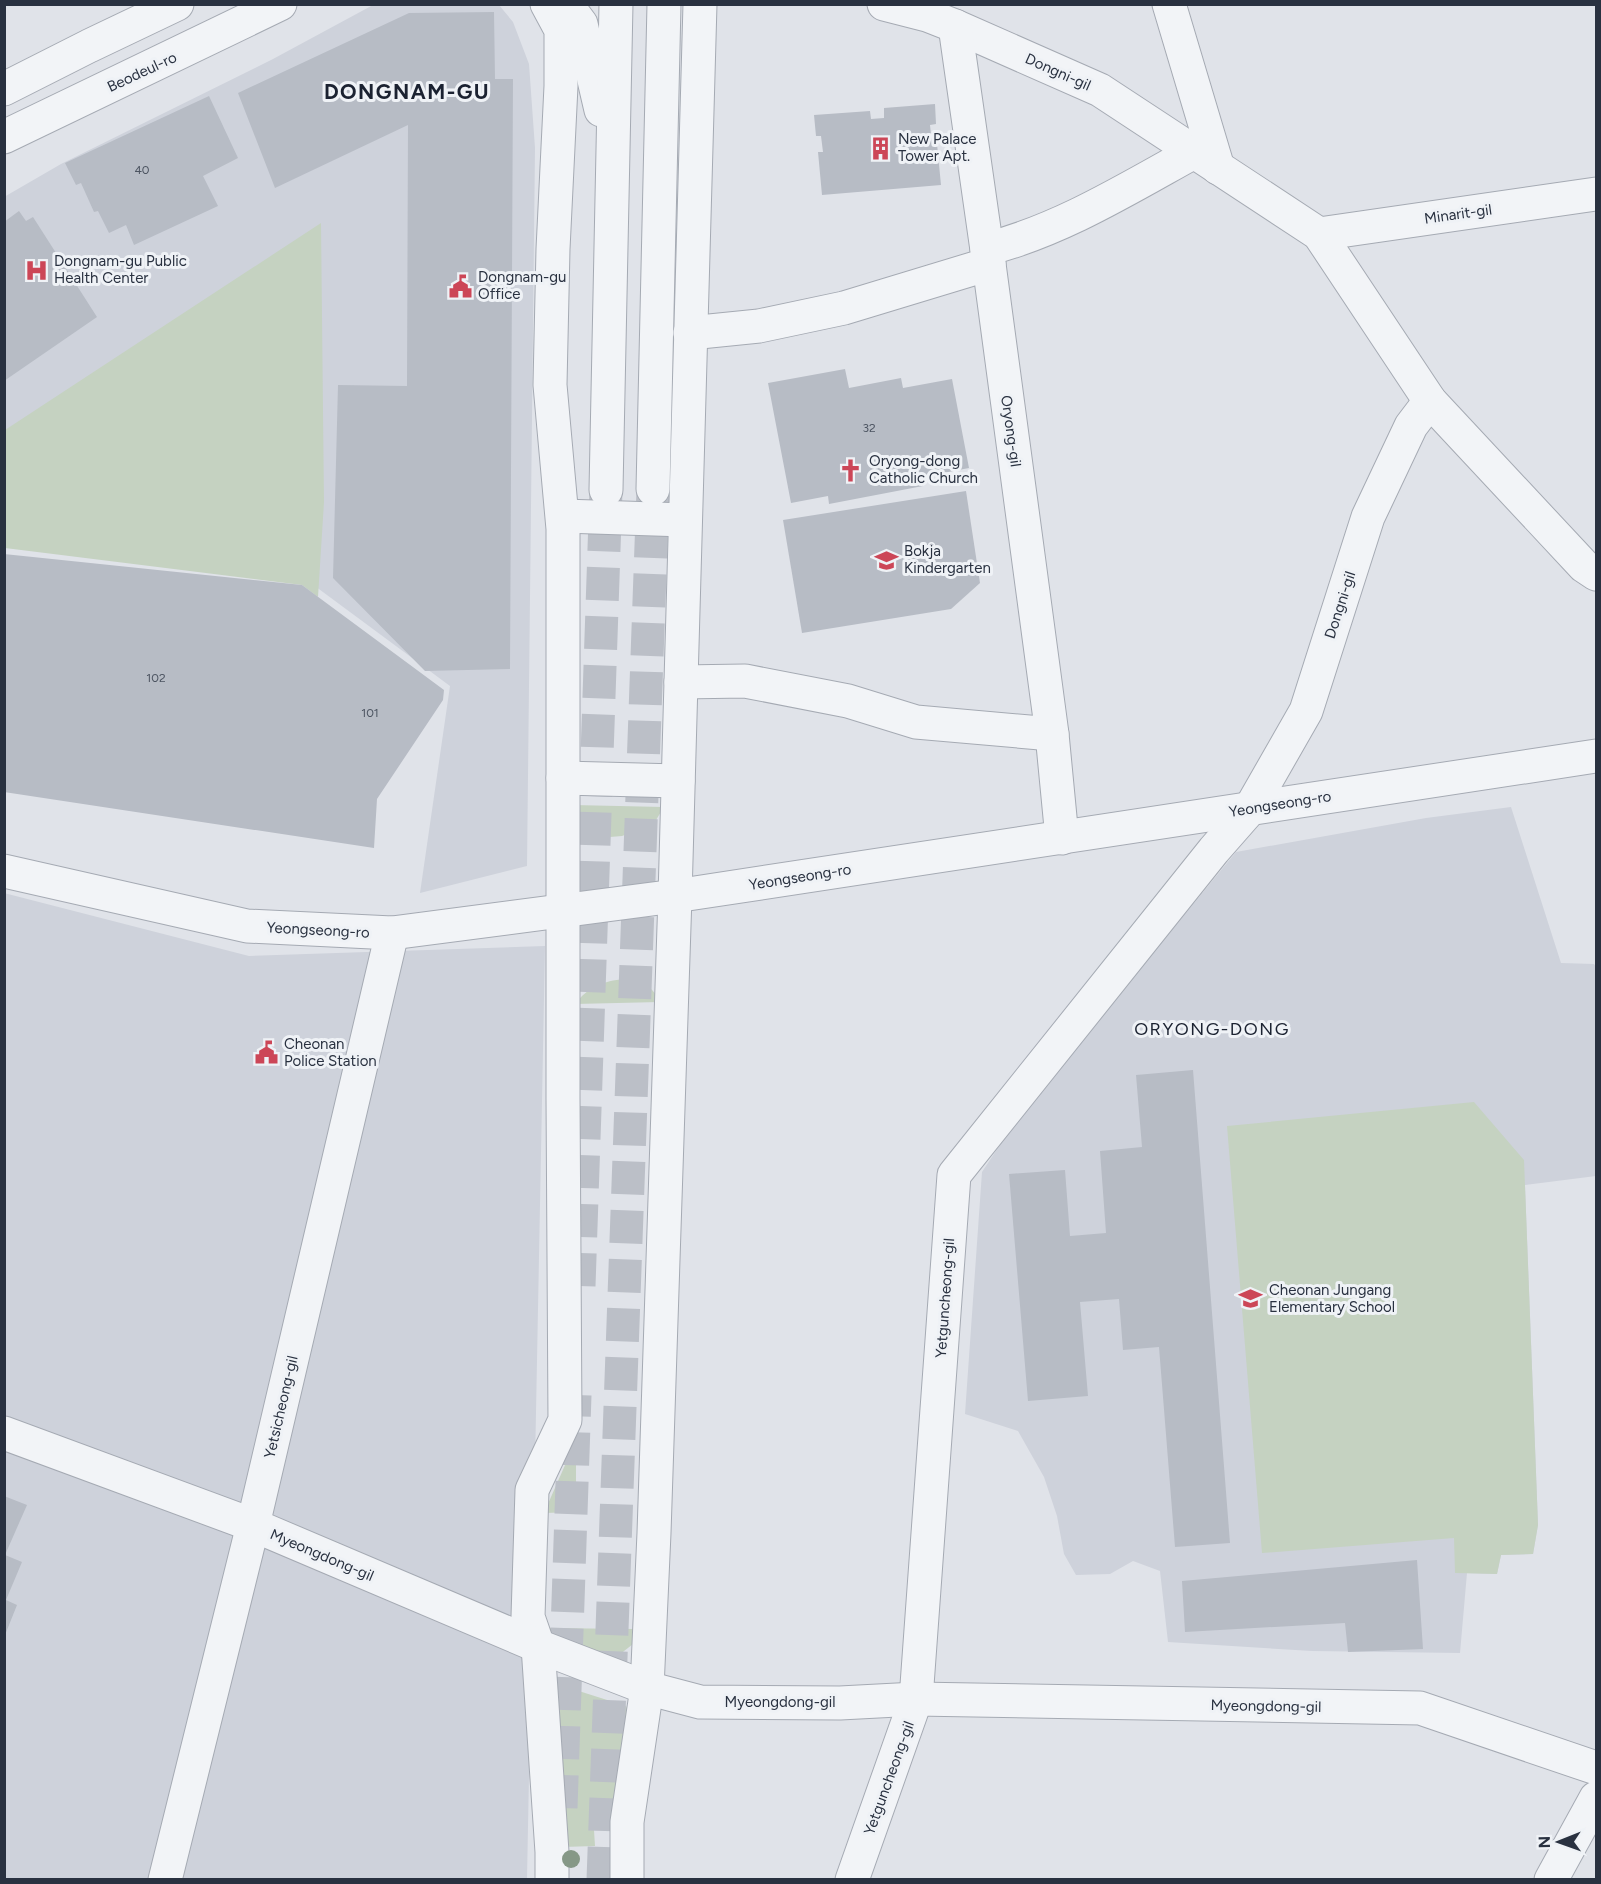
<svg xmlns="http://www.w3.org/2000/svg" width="1601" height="1884" viewBox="0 0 1601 1884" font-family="Figtree,sans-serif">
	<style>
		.built { fill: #ced2db }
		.green { fill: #c5d2c1 }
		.building { fill: #b7bcc5 }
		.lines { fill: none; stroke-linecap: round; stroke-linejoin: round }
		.minor-tunnel { stroke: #bbbfc7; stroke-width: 33; stroke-dasharray: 33 16; stroke-linecap: butt }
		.minor-casing { stroke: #a5aab3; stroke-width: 35 }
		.minor { stroke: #f2f4f7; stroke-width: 33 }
		.tree { fill: #869887 }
		.labels { text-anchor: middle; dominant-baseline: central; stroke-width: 6; stroke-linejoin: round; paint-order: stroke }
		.number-label { font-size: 12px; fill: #4c5461 }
		.street-label { font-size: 15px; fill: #293140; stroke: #eff2f6 }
		.poi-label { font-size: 15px; fill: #293140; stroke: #eff2f6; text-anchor: start }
		.quarter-label { font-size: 18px; letter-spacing: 1.5px; fill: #1b2231; stroke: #eff2f6 }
		.district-label { font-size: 21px; font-weight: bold; letter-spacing: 1.5px; fill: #1b2231; stroke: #eff2f6 }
	</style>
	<rect width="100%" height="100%" fill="#e0e3e9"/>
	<g class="built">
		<path d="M 373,5 L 499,5 L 513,22 L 529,64 L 535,148 L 527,866 L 420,893 L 450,686 L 304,578 L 5,547 L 4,197 L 61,164 L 273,59 Z"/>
		<path d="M 1511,807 L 1561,963 L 1594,964 L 1596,967 L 1596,1176 L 1525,1185 L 1538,1525 L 1533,1554 L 1501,1555 L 1497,1574 L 1467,1573 L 1460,1653 L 1312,1651 L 1168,1642 L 1160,1571 L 1133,1561 L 1110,1574 L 1076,1575 L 1064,1554 L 1057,1516 L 1044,1477 L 1018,1431 L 965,1414 L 982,1172 L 1019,1116 L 1236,852 L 1426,818 Z"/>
		<path d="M 4,893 L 249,956 L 545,946 L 527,1879 L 5,1879 Z"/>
	</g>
	<g class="green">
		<path d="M 321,223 L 324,502 L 318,597 L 302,585 L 5,548 L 5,430 Z"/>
		<path d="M 573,805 L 664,807 L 656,820 L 644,828 L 622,836 L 610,837 L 587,830 L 573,812 Z"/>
		<path d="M 624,979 C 644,983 651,984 660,1002 L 575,1004 C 588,987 604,981 624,979 Z"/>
		<path d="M 1474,1102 L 1524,1160 L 1538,1525 L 1533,1554 L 1501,1555 L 1497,1574 L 1455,1573 L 1454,1538 L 1262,1553 L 1227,1126 Z"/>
		<path d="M 576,1440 L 576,1512 L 544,1513 Z"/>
		<path d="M 545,1628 L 635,1629 L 633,1644 L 619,1655 L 596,1658 L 552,1642 Z"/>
		<path d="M 554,1685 L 560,1685 L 626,1706 L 630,1718 L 620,1829 L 594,1830 L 595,1846 L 562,1847 Z"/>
	</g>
	<g class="building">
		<path d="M 494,12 L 495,79 L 513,79 L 510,669 L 425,671 L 333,578 L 338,385 L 407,386 L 408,125 L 275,188 L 238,93 L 409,13 Z"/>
		<path d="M 209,96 L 238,158 L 203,176 L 218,206 L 134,245 L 126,225 L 109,233 L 98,211 L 94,212 L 81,183 L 76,185 L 65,163 Z"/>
		<path d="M 935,104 L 936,124 L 930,125 L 932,144 L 937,144 L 941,185 L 822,195 L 818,152 L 823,152 L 821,136 L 816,136 L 814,115 L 870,111 L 871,119 L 884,118 L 884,108 Z"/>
		<path d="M 19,211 L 26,221 L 33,217 L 97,317 L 4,381 L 4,222 Z"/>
		<path d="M 845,369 L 849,388 L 901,378 L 903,388 L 952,379 L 969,468 L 922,477 L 923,486 L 829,504 L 828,496 L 791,503 L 768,383 Z"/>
		<path d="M 966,491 L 980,583 L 951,609 L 802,633 L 783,520 Z"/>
		<path d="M 4,554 L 302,585 L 444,690 L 443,700 L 377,799 L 374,848 L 4,792 Z"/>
		<path d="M 1193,1070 L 1230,1543 L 1175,1547 L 1159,1347 L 1123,1350 L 1119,1299 L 1080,1302 L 1088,1396 L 1028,1401 L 1009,1174 L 1065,1170 L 1070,1236 L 1106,1233 L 1100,1151 L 1142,1147 L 1136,1075 Z"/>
		<path d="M 4,1496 L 27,1505 L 5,1555 L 22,1562 L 6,1600 L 17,1605 L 5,1635 Z"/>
		<path d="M 1417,1560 L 1423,1649 L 1348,1652 L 1345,1623 L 1185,1632 L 1182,1581 Z"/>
	</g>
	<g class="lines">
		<g class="minor-tunnel">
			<path d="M 579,1286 L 606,490"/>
			<path d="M 561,1808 L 575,1395"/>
			<path d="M 603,1880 L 653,490"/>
		</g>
		<defs>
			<g id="minor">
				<path d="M 547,4 L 561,30 L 561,86 L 553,249 L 550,385 L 563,529 L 563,1098 L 565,1420 L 532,1490 L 528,1617 L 538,1646 L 552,1852 L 552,1880"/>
				<path d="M 566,4 L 581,24 L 601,110"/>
				<path d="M 884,4 L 927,15 L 955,26 L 1100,90 L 1319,234 L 1430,401 L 1584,566 L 1596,574"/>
				<path d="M 1169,4 L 1218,168"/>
				<path d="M 955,26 L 989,264 L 1052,734 L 1062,838"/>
				<path d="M 4,89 L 89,46 L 177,4"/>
				<path d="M 4,137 L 280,4"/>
				<path d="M 1319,234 L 1596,194"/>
				<path d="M 987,249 C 1061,230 1127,189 1194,152"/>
				<path d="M 690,333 L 759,326 L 844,308 L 989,264"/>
				<path d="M 653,489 L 664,4"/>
				<path d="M 606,490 L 616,4"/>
				<path d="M 563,516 L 685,520"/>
				<path d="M 681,682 L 745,681 L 848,701 L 916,722 L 1052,734"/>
				<path d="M 563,778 L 678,781"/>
				<path d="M 4,871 L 247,926 L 392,933 L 675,896 L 1596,756"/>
				<path d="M 4,1433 L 253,1525 L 538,1646 L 647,1688 L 700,1702 L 840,1703 L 916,1699 L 1420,1708 L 1596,1768"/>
				<path d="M 165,1880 L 253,1525 L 392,933"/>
				<path d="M 627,1880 L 627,1822 L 647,1688 L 654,1533 L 675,896 L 700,4"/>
				<path d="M 852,1880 L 916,1699 L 954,1175 L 1214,850 L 1250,809 L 1306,711 L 1368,517 L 1411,426 L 1430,401"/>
				<path d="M 1551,1880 L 1596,1798"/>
			</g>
		</defs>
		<use href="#minor" class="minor-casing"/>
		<use href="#minor" class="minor"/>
	</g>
	<circle class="tree" cx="571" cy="1859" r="9"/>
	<defs>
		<symbol id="building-bare" viewBox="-9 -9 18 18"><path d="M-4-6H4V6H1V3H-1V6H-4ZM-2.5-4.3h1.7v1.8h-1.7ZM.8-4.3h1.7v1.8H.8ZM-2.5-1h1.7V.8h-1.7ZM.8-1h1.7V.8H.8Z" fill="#cc4657" stroke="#eff2f6" stroke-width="2.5" paint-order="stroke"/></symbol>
		<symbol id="hospital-bare" viewBox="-9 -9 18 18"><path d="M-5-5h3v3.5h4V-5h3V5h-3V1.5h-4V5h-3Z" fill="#cc4657" stroke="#eff2f6" stroke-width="2.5" paint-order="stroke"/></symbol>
		<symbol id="civic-bare" viewBox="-9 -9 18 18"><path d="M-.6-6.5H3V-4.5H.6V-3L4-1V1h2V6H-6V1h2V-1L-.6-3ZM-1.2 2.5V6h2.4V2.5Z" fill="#cc4657" stroke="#eff2f6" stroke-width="2.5" paint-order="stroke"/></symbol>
		<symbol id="church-bare" viewBox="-9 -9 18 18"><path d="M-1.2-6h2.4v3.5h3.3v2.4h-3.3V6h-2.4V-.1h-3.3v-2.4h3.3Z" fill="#cc4657" stroke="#eff2f6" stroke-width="2.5" paint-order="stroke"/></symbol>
		<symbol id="school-bare" viewBox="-9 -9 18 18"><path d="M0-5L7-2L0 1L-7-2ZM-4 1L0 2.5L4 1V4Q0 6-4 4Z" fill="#cc4657" stroke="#eff2f6" stroke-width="2.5" paint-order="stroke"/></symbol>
	</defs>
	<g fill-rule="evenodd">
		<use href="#building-bare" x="864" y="132" width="33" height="33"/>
		<use href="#hospital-bare" x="20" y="254" width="33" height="33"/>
		<use href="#civic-bare" x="444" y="270" width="33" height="33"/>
		<use href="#church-bare" x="834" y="454" width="33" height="33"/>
		<use href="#school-bare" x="870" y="544" width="33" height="33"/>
		<use href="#civic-bare" x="250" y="1036" width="33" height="33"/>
		<use href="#school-bare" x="1234" y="1282" width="33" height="33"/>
	</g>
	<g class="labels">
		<g class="number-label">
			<text x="142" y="170">40</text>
			<text x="869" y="428">32</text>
			<text x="156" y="678">102</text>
			<text x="370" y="713">101</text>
		</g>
		<g class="street-label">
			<text transform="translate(142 72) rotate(-25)">Beodeul-ro</text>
			<text transform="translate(1058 72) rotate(24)">Dongni-gil</text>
			<text transform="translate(1458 214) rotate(-8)">Minarit-gil</text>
			<text transform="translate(1011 431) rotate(82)">Oryong-gil</text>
			<text transform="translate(1340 605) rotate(-72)">Dongni-gil</text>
			<text transform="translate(1280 804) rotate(-9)">Yeongseong-ro</text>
			<text transform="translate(800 877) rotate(-9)">Yeongseong-ro</text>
			<text transform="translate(318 930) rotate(3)">Yeongseong-ro</text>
			<text transform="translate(945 1298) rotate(-86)">Yetguncheong-gil</text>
			<text transform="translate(281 1407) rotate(-77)">Yetsicheong-gil</text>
			<text transform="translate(322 1555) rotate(23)">Myeongdong-gil</text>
			<text x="780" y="1702">Myeongdong-gil</text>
			<text transform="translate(1266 1706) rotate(1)">Myeongdong-gil</text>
			<text transform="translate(889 1778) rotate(-70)">Yetguncheong-gil</text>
		</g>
		<g class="poi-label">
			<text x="898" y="139">New Palace<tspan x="898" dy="17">Tower Apt.</tspan></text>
			<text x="54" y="261">Dongnam-gu Public<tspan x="54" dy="17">Health Center</tspan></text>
			<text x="478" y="277">Dongnam-gu<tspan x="478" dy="17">Office</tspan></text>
			<text x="869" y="461">Oryong-dong<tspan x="869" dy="17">Catholic Church</tspan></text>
			<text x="904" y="551">Bokja<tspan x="904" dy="17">Kindergarten</tspan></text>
			<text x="284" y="1044">Cheonan<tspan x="284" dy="17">Police Station</tspan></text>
			<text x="1269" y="1290">Cheonan Jungang<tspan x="1269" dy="17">Elementary School</tspan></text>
		</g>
		<g class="quarter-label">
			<text x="1212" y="1029">ORYONG-DONG</text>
		</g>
		<g class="district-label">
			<text x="407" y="91">DONGNAM-GU</text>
		</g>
	</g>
	<rect width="1601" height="1884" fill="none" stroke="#293140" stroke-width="12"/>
	<g transform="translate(1559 1842) rotate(269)" stroke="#eff2f6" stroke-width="4.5" paint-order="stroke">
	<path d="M0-4.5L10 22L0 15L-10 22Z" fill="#293140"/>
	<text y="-9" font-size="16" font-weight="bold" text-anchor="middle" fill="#293140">N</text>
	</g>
</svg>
